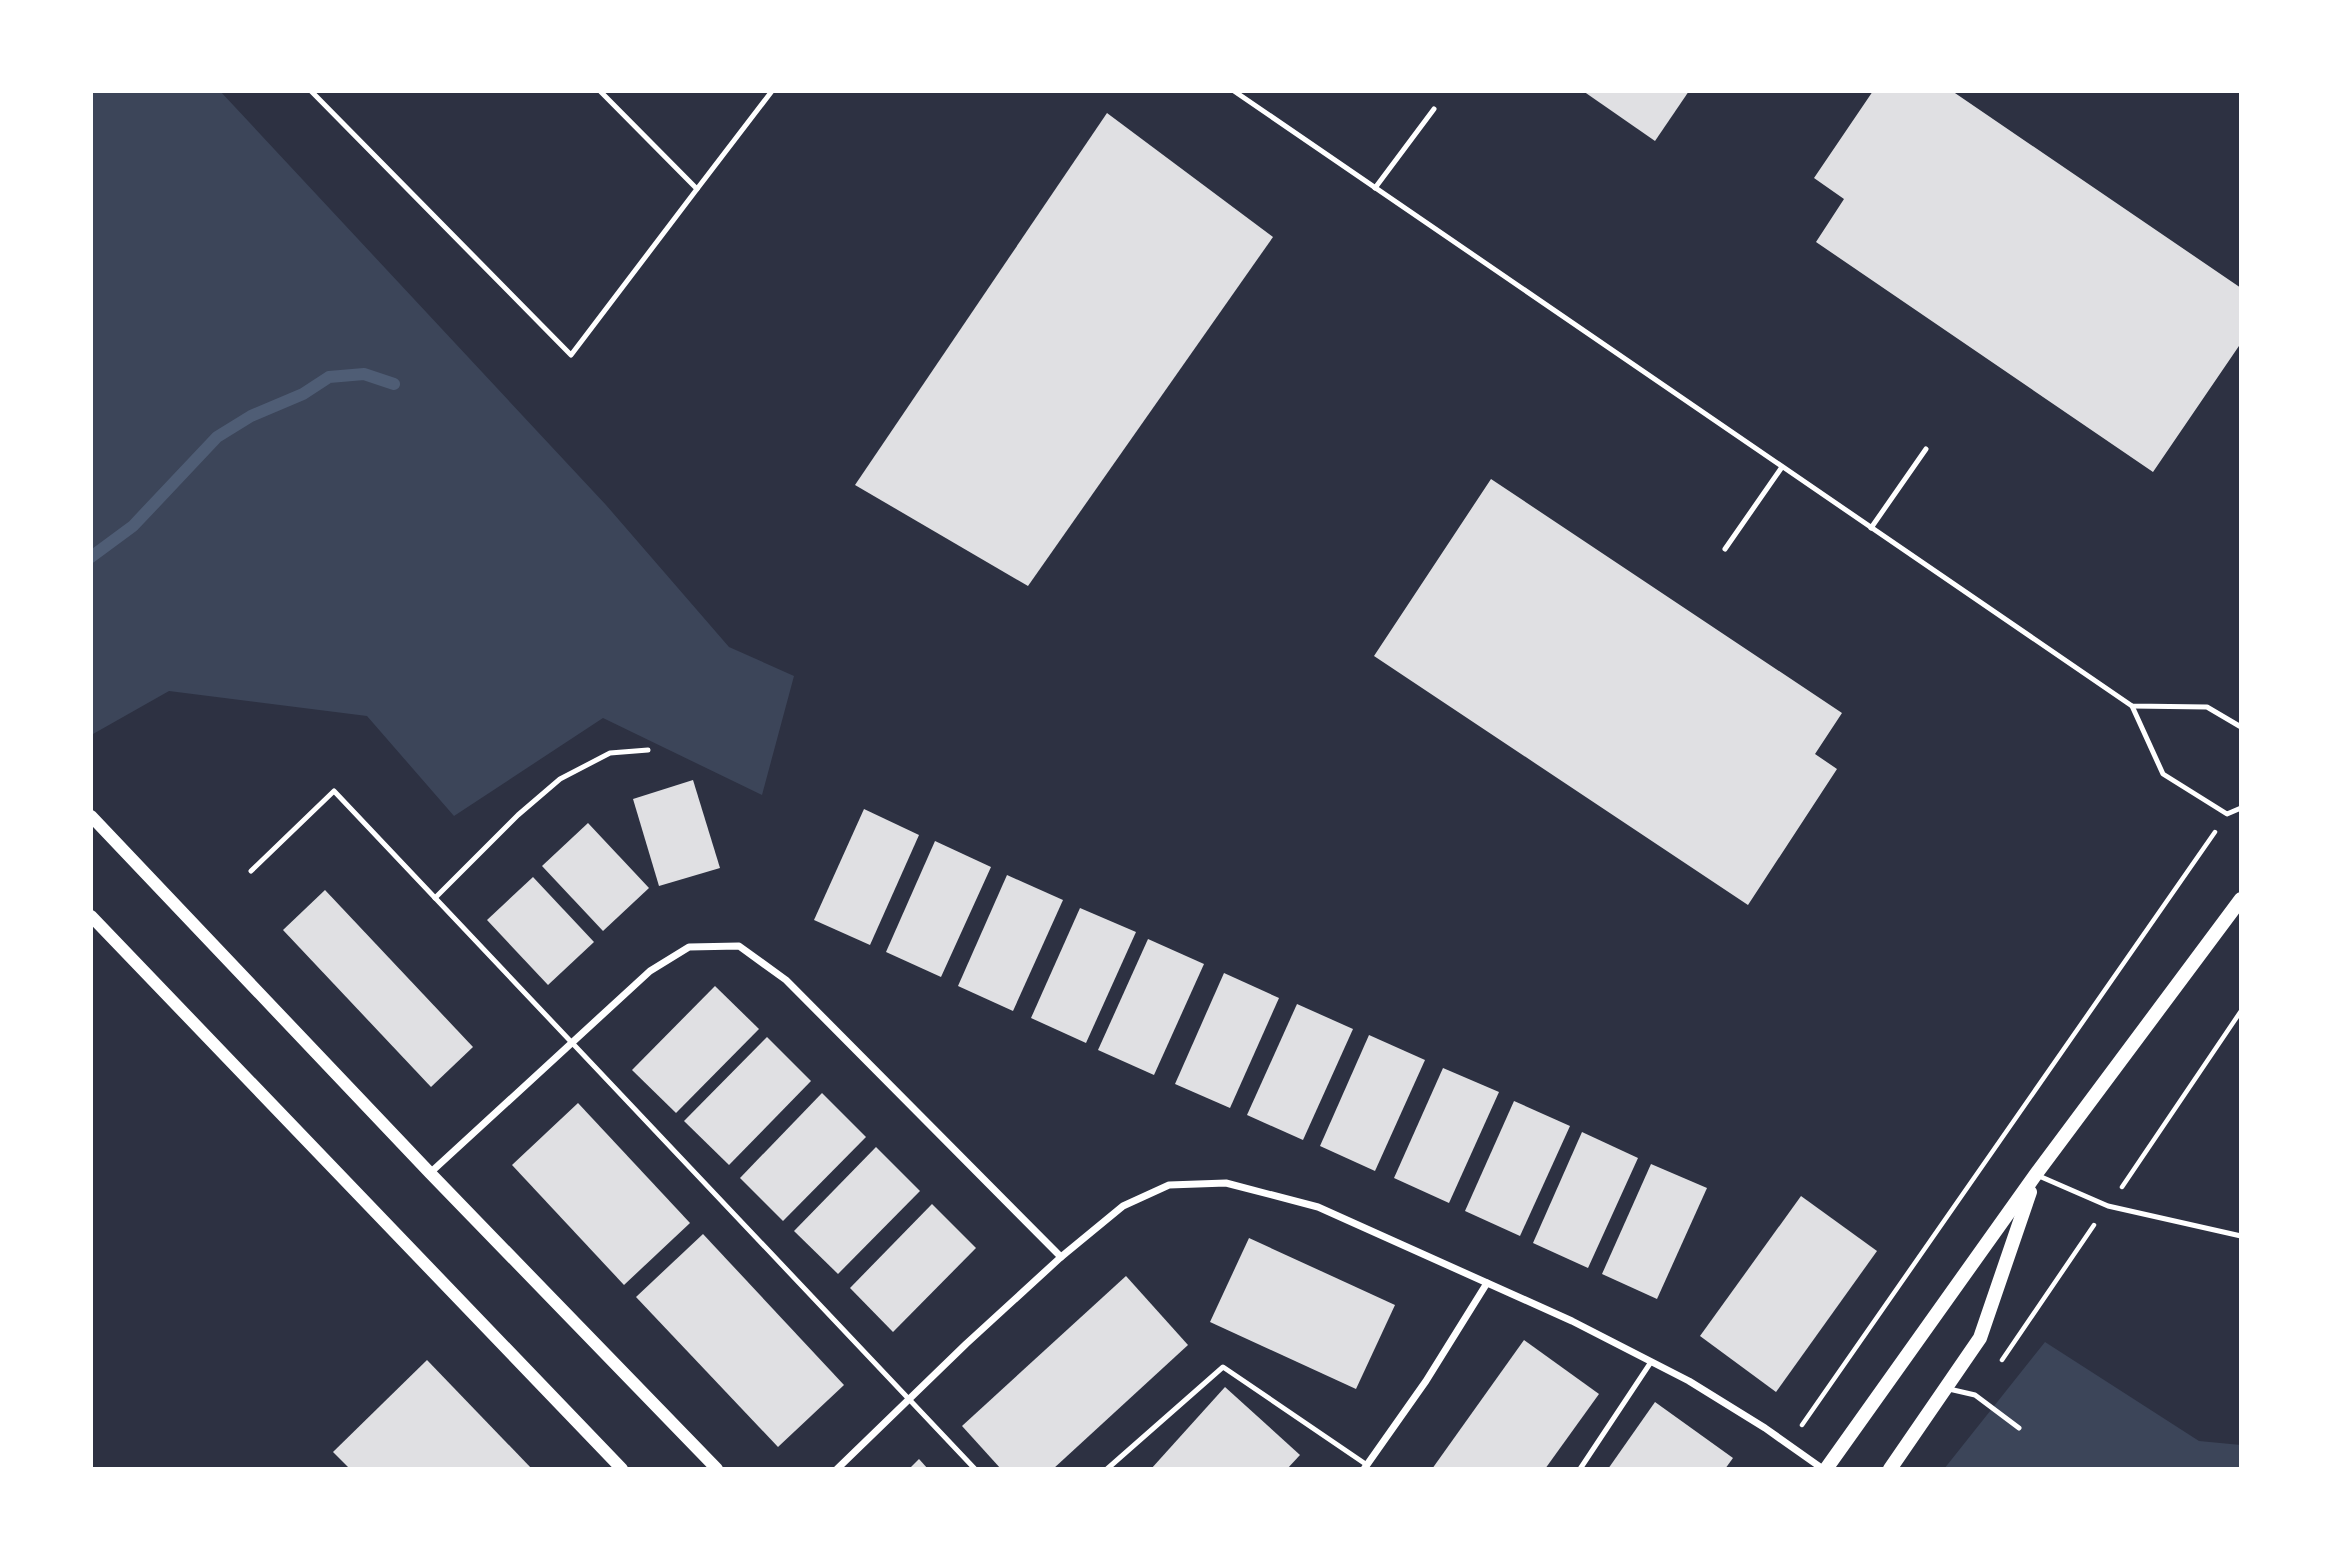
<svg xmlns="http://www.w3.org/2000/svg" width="2332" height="1560" viewBox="0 0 2332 1560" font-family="Bitter,serif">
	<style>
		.green { fill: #3c4559 }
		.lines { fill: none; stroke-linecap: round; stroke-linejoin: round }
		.stream { stroke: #4f5d75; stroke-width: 12 }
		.building { fill: #e0e0e3 }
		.path { stroke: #fff; stroke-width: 4.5 }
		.service { stroke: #fff; stroke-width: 5 }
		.minor { stroke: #fff; stroke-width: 7 }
		.tertiary { stroke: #fff; stroke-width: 12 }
		.secondary { stroke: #fff; stroke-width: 14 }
	</style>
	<rect width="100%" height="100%" fill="#2d3142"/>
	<g class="green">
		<path d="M 91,91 L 220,91 L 606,505 L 729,647 L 794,676 L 762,795 L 603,718 L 454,816 L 367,716 L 169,691 L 93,734 L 91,731 Z"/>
		<path d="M 2045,1342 L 2199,1441 L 2241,1445 L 2241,1469 L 1944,1469 Z"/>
	</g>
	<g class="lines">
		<path class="stream" d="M 91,557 L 133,526 L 217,437 L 251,416 L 303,394 L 329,377 L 364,374 L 394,384"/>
	</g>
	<g class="building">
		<path d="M 1583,91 L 1689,91 L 1655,141 Z"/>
		<path d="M 1873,91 L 1952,91 L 2241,288 L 2241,343 L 2153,472 L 1816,242 L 1844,199 L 1814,178 Z"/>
		<path d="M 1107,113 L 1273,237 L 1028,586 L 855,485 Z"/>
		<path d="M 1491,479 L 1842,713 L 1815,754 L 1837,769 L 1748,905 L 1374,656 Z"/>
		<path d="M 693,780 L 720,868 L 659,886 L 633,799 Z"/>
		<path d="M 864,809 L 919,835 L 870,945 L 814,920 Z"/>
		<path d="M 588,823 L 649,888 L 603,931 L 542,866 Z"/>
		<path d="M 935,841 L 991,867 L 941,977 L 886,952 Z"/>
		<path d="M 1007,875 L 1063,900 L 1013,1011 L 958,986 Z"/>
		<path d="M 533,877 L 594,942 L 548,985 L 487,920 Z"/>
		<path d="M 325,890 L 473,1047 L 431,1087 L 283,930 Z"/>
		<path d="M 1080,908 L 1136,932 L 1086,1043 L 1031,1018 Z"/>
		<path d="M 1148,939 L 1204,964 L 1154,1075 L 1098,1050 Z"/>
		<path d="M 1224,973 L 1279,998 L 1230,1108 L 1175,1084 Z"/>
		<path d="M 715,986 L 759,1029 L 676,1113 L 632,1070 Z"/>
		<path d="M 1297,1004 L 1353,1029 L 1303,1140 L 1247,1115 Z"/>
		<path d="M 1369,1035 L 1425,1060 L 1375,1171 L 1320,1146 Z"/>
		<path d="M 767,1037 L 811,1081 L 729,1165 L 684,1121 Z"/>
		<path d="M 1443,1068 L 1499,1092 L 1449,1203 L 1394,1178 Z"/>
		<path d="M 822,1093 L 866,1137 L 783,1221 L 740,1178 Z"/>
		<path d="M 1514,1101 L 1570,1126 L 1520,1236 L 1465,1211 Z"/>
		<path d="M 578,1103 L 690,1223 L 624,1285 L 512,1165 Z"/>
		<path d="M 1582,1132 L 1638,1158 L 1588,1268 L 1533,1243 Z"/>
		<path d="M 876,1147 L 920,1191 L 838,1274 L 794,1231 Z"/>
		<path d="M 1651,1164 L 1707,1188 L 1657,1299 L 1602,1274 Z"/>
		<path d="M 1801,1196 L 1877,1251 L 1776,1392 L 1700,1336 Z"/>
		<path d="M 932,1204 L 976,1248 L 893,1332 L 850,1288 Z"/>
		<path d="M 703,1234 L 844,1385 L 778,1447 L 636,1297 Z"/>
		<path d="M 1249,1238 L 1395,1305 L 1356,1389 L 1210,1322 Z"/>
		<path d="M 1126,1276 L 1188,1345 L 1053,1469 L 1001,1469 L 962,1426 Z"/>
		<path d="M 1524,1340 L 1599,1394 L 1545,1469 L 1432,1469 Z"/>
		<path d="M 427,1360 L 532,1469 L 350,1469 L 333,1452 Z"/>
		<path d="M 1225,1387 L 1300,1455 L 1287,1469 L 1151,1469 Z"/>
		<path d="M 1655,1402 L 1733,1458 L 1725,1469 L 1608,1469 Z"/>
		<path d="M 919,1459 L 928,1469 L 909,1469 Z"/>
	</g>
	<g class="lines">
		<g class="path">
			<path d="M 2122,1187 L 2241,1011"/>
			<path d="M 2002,1360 L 2094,1225"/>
			<path d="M 1802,1425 L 2215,832"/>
		</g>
		<g class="service">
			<path d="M 311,91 L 571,355 L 697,189"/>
			<path d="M 600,91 L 697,189 L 772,91"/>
			<path d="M 1234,91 L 2132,706 L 2207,707 L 2241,727"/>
			<path d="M 1375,188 L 1434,109"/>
			<path d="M 1871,528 L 1926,449"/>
			<path d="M 1725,549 L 1782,467"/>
			<path d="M 2132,706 L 2163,774 L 2227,814 L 2241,808"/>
			<path d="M 251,871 L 334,791 L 975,1469"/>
			<path d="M 435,898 L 518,815 L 560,779 L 610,753 L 648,750"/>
			<path d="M 2039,1176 L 2108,1206 L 2241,1236"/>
			<path d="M 1949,1389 L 1975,1395 L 2019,1428"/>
			<path d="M 1107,1469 L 1223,1367 L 1367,1465"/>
			<path d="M 1580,1469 L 1651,1362"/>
		</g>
		<g class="minor">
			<path d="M 430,1173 L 650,971 L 689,947 L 739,946 L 786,980 L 1061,1257"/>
			<path d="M 837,1469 L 966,1344 L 1061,1257 L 1123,1206 L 1169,1185 L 1226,1183 L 1318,1207 L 1572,1321 L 1689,1381 L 1765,1428 L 1823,1469"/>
			<path d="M 1364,1469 L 1426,1381 L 1487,1283"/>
		</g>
		<g class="tertiary">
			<path d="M 91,816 L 430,1173 L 717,1469"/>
			<path d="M 91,916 L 622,1469"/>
		</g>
		<g class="secondary">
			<path d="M 1826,1469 L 2036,1174 L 2241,899"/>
			<path d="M 1890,1469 L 1980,1338 L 2030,1192"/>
		</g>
	</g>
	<rect width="2332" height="1560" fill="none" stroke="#ffffff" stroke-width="186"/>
</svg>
